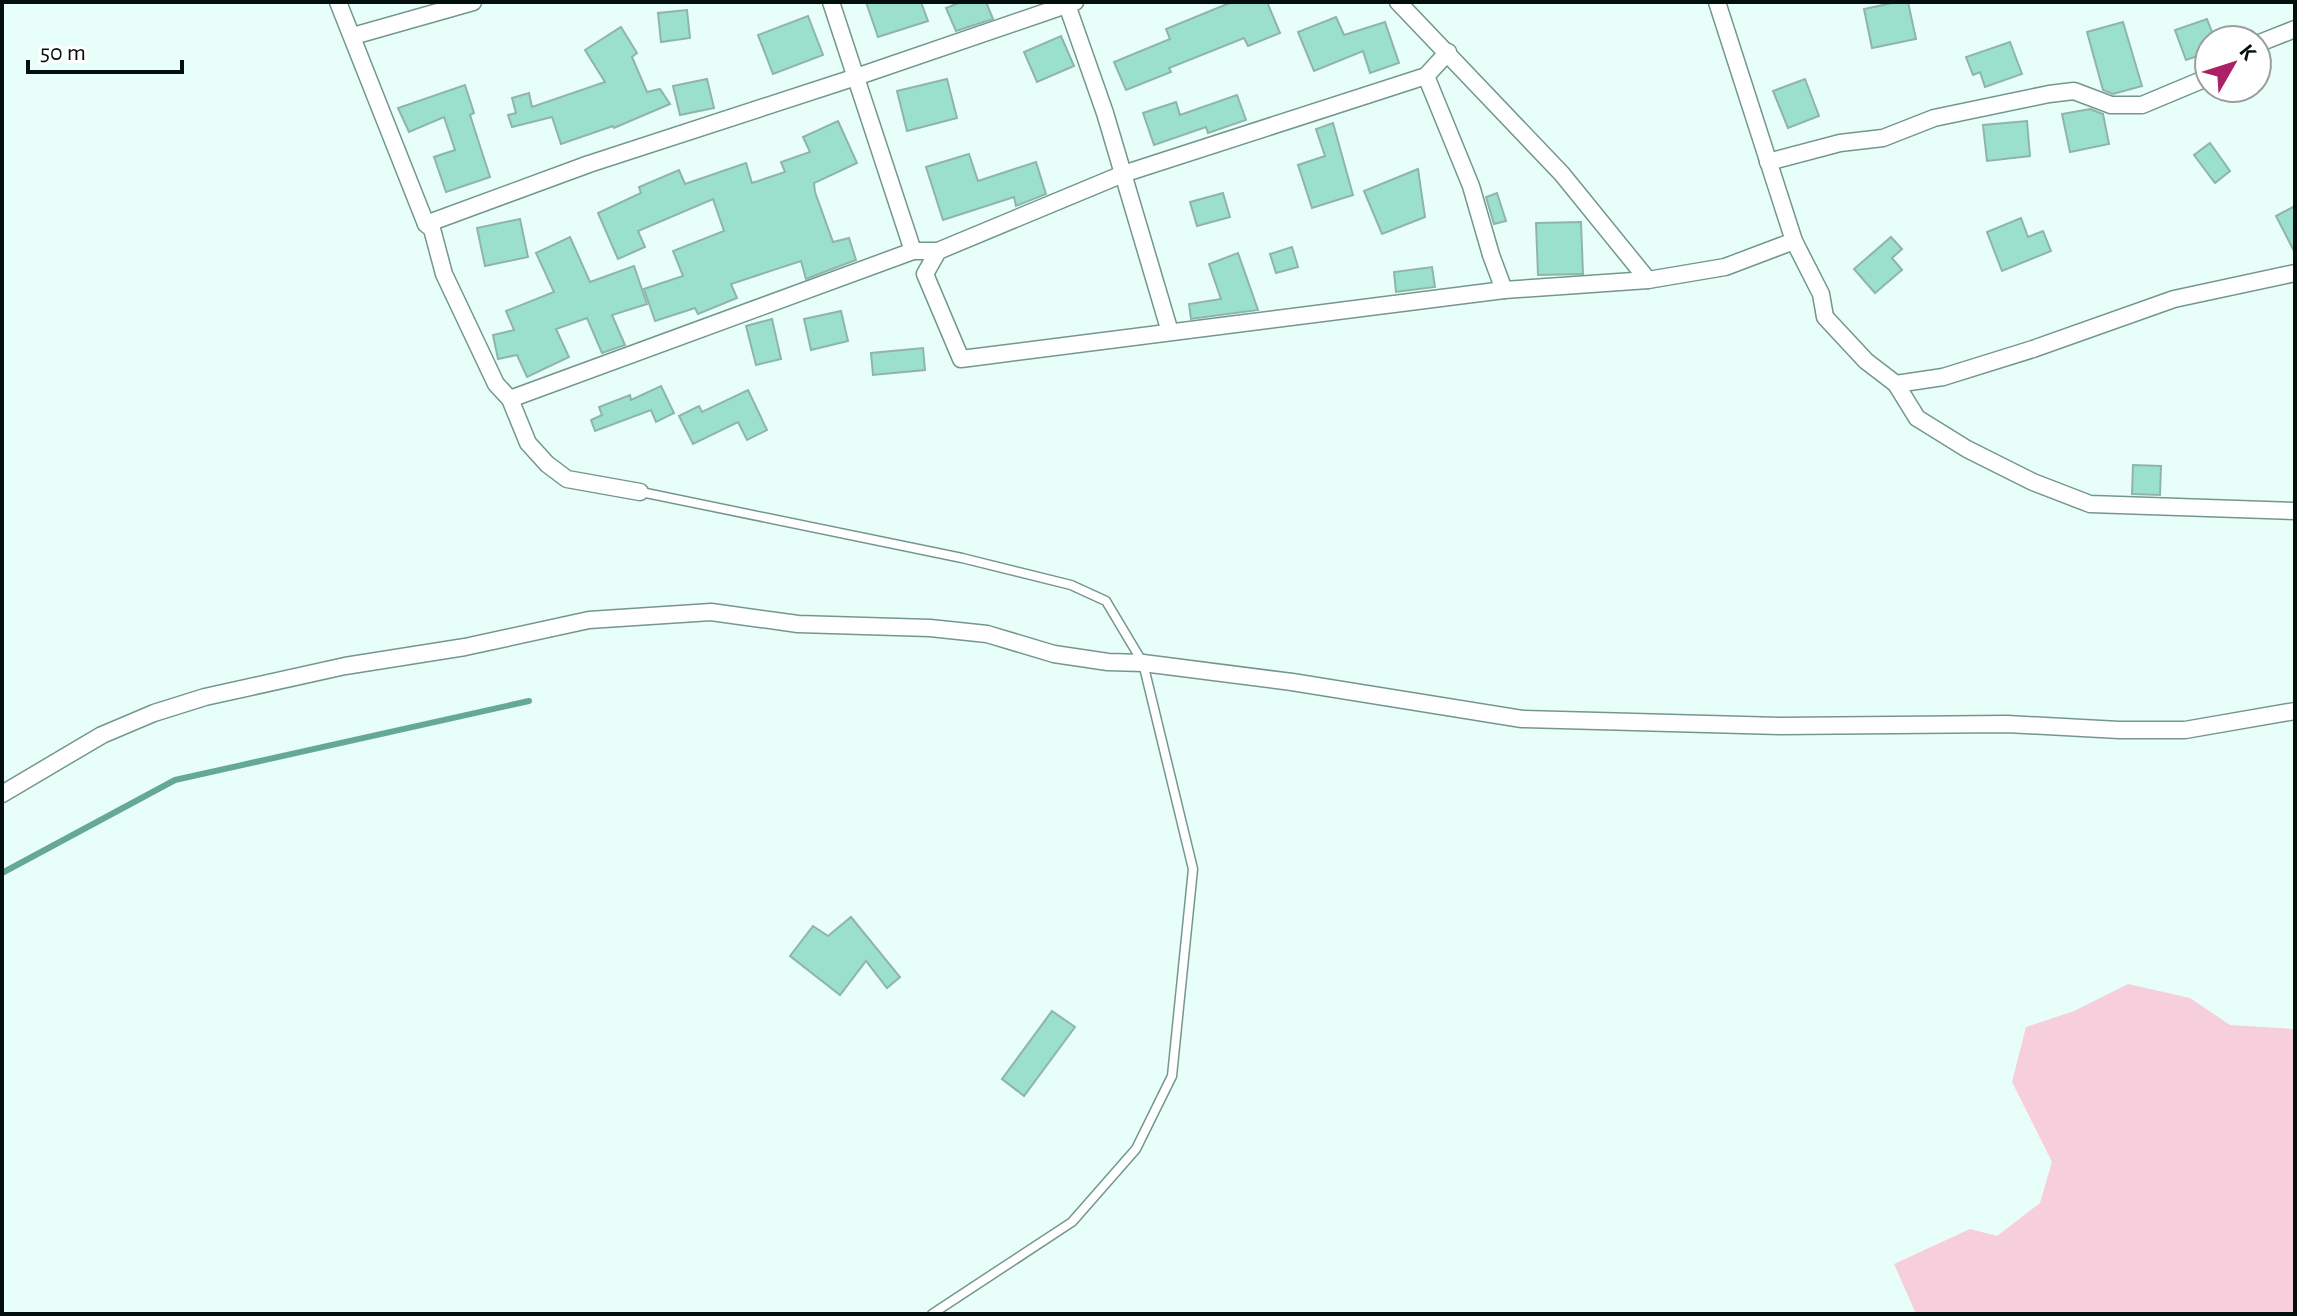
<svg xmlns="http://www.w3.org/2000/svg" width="2297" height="1316" viewBox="0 0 2297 1316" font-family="'Alegreya Sans',sans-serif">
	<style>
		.green { fill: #f7cedc }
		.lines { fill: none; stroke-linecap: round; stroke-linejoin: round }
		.stream { stroke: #65a897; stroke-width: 6 }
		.building { fill: #9bdfcd; stroke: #8fb5aa; stroke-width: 2 }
		.service-casing { stroke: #73978d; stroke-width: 11 }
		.minor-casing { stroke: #73978d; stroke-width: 19 }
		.service { stroke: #fff; stroke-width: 8 }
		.minor { stroke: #fff; stroke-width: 16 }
	</style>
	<rect width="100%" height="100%" fill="#e7fff8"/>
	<path class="green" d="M 2128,984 L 2190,998 L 2230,1025 L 2295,1029 L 2295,1314 L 1916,1314 L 1894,1264 L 1970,1229 L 1997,1236 L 2040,1203 L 2052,1162 L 2012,1082 L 2026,1027 L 2074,1011 Z"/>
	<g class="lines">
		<path class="stream" d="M 2,873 L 175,780 L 529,701"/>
	</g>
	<g class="building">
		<path d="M 866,2 L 921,2 L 928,21 L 878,37 Z"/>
		<path d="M 961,2 L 986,2 L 993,19 L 956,31 L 946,8 Z"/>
		<path d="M 1232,2 L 1267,2 L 1280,33 L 1248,46 L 1244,38 L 1169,68 L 1171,72 L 1126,90 L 1114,62 L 1170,39 L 1166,29 Z"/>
		<path d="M 1897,2 L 1908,2 L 1916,39 L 1872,48 L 1864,9 Z"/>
		<path d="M 687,10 L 690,38 L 661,42 L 658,13 Z"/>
		<path d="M 808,16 L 823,55 L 773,74 L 758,35 Z"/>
		<path d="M 1336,17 L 1344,35 L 1385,22 L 1399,63 L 1370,73 L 1363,51 L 1314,71 L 1298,32 Z"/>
		<path d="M 2207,19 L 2215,40 L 2209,40 L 2209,52 L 2186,60 L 2175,30 Z"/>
		<path d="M 2123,22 L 2142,86 L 2113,94 L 2103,90 L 2087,32 Z"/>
		<path d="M 621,27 L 637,53 L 632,57 L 647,92 L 660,89 L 670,104 L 614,128 L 613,126 L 561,144 L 552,117 L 512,127 L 508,115 L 516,113 L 512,98 L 529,93 L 532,107 L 605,82 L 585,50 Z"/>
		<path d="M 1061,36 L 1074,66 L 1037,82 L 1024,52 Z"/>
		<path d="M 2010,42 L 2022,74 L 1985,87 L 1980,72 L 1973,75 L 1966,57 Z"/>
		<path d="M 707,79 L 714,108 L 680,115 L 673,86 Z"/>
		<path d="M 947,79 L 957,118 L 907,131 L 897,91 Z"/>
		<path d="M 1805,79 L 1819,116 L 1788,128 L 1773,91 Z"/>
		<path d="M 465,85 L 474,113 L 470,115 L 490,177 L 446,192 L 434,157 L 455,150 L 444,117 L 409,132 L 398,108 Z"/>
		<path d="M 1237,95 L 1246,120 L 1208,133 L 1206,127 L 1154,145 L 1143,113 L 1176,102 L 1180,115 Z"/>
		<path d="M 2090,109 L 2103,114 L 2109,144 L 2070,152 L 2062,114 Z"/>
		<path d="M 838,121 L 857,163 L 814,183 L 815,192 L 833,242 L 849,238 L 856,260 L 806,279 L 801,261 L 731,284 L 737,298 L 698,314 L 695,308 L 655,321 L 644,289 L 683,276 L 673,251 L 724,231 L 713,199 L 638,231 L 645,247 L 618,259 L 598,213 L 641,193 L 639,187 L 679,170 L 685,184 L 746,163 L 752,183 L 785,172 L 781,162 L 810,152 L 803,137 Z"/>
		<path d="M 2027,121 L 2030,156 L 1987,161 L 1983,125 Z"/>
		<path d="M 1333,123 L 1353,195 L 1312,208 L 1298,165 L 1325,156 L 1316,129 Z"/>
		<path d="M 2210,143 L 2230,171 L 2215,183 L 2194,155 Z"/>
		<path d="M 969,154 L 978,181 L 1036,162 L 1046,194 L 1016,206 L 1014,197 L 943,220 L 926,167 Z"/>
		<path d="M 1418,169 L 1425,217 L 1382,234 L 1364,191 Z"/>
		<path d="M 1223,193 L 1230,217 L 1197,226 L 1190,202 Z"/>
		<path d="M 1497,193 L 1506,221 L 1494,224 L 1486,197 Z"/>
		<path d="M 2295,206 L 2295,253 L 2276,216 Z"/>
		<path d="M 2021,218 L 2028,237 L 2043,231 L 2051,251 L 2002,271 L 1987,232 Z"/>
		<path d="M 520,219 L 528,257 L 485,266 L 477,228 Z"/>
		<path d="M 1581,222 L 1583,274 L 1538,275 L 1536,223 Z"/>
		<path d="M 570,237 L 590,282 L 634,266 L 647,304 L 612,315 L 625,345 L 602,353 L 587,318 L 556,329 L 569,357 L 527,377 L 517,355 L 498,359 L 493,335 L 514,330 L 506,311 L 554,292 L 536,253 Z"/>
		<path d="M 1891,237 L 1902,249 L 1892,258 L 1902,270 L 1875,293 L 1854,269 Z"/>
		<path d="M 1292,247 L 1298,267 L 1276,273 L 1270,254 Z"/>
		<path d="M 1238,253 L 1258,310 L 1191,319 L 1189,304 L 1221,299 L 1209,264 Z"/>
		<path d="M 1432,267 L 1435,287 L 1396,292 L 1394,272 Z"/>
		<path d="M 841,311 L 848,341 L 811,350 L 804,319 Z"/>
		<path d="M 772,319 L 781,359 L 756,365 L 746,326 Z"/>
		<path d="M 923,348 L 925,370 L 873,375 L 871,353 Z"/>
		<path d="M 661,386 L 674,413 L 656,422 L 651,410 L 595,431 L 591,420 L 602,415 L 599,407 L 630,395 L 631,400 Z"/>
		<path d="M 748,390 L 767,430 L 747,440 L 738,422 L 693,444 L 679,416 L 699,406 L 702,412 Z"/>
		<path d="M 2133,465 L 2161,466 L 2160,495 L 2132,494 Z"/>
		<path d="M 851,917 L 900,977 L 887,988 L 866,961 L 840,995 L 790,956 L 813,926 L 828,936 Z"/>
		<path d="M 1052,1011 L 1075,1027 L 1024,1096 L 1002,1079 Z"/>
	</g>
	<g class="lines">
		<defs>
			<path id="service" d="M 641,492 L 962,558 L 1071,585 L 1106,601 L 1143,663 L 1193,869 L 1172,1076 L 1136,1149 L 1072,1222 L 932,1314"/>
			<g id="minor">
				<path d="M 338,2 L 426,224 L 432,229 L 444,274 L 496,384 L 510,399 L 528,443 L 547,464 L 567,479 L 640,492"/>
				<path d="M 831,2 L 913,251"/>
				<path d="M 1066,2 L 1105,113 L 1170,332"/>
				<path d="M 1398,2 L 1562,174 L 1648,280"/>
				<path d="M 1717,2 L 1794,241 L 1821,294 L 1825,317 L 1866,361 L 1896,384 L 1917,418 L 1967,449 L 2033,482 L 2090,504 L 2295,511"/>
				<path d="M 353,36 L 473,2"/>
				<path d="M 2257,44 L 2295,29"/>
				<path d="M 1448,52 L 1426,76 L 1123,174 L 938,251 L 925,274 L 961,359 L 1504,290 L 1648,280 L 1725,267 L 1794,241"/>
				<path d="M 1426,76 L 1471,186 L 1491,255 L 1504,290"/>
				<path d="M 1768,162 L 1840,143 L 1883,138 L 1934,118 L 2049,94 L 2074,91 L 2111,105 L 2142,105 L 2209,77"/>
				<path d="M 426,224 L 589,164 L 856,77 L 1075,2"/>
				<path d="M 1896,384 L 1943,377 L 2033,349 L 2174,299 L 2295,273"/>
				<path d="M 510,399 L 913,251 L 938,251"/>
				<path d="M 2,794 L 102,735 L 154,713 L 205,697 L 345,666 L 465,647 L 589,620 L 711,612 L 798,624 L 930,628 L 987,634 L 1054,654 L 1108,662 L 1143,663 L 1292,682 L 1522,719 L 1780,726 L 2007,724 L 2119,730 L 2185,730 L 2295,711"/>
			</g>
		</defs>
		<use href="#service" class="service-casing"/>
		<use href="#minor" class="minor-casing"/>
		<use href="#service" class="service"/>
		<use href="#minor" class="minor"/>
	</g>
	<rect width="2297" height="1316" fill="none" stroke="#030f0c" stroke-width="8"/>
	<g transform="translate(2233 64) rotate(51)"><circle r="38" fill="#ffffff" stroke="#9a9f9e" stroke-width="2"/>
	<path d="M0-6L14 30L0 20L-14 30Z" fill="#aa2165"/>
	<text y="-12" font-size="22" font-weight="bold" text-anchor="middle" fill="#030f0c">K</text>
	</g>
	<path d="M28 60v12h154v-12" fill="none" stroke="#030f0c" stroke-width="4"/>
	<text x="40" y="60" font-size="24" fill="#030f0c" stroke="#ffffff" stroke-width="6" paint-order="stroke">50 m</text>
</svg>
